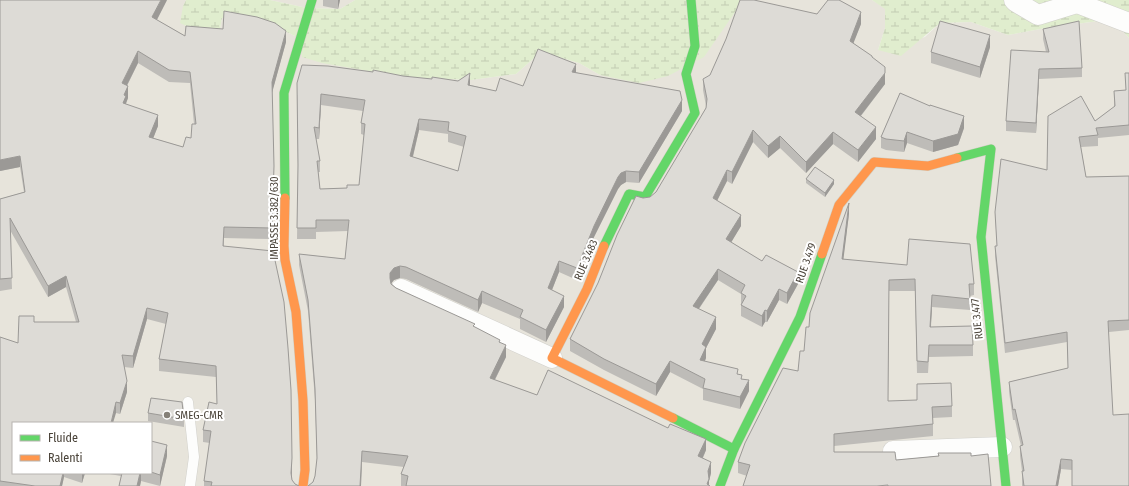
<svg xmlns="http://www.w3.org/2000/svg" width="1129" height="486" viewBox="0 0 1129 486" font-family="'Fira Sans Condensed',sans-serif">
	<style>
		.residential { fill: #e7e4db; fill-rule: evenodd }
		.wetland { fill: url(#wetland-marsh) }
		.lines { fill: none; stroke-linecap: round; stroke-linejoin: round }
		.lane-casing { stroke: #d1d0cb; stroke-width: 11 }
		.street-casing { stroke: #d1d0cb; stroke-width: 21 }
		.fast-casing { stroke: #d2cfc4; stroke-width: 10 }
		.slow-casing { stroke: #d2cfc4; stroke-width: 10 }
		.lane { stroke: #fdfdfc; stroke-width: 10 }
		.street { stroke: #fdfdfc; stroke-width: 20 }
		.fast { stroke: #63d668; stroke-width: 9 }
		.slow { stroke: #ff974d; stroke-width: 9 }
		.wall { fill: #bebcb8; fill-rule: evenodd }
		.shaded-wall { fill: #9b9996 }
		.building { fill: #dddbd6; stroke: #9b9996; fill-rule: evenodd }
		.poi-dot { fill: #858078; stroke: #fff; stroke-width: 1.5 }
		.labels { text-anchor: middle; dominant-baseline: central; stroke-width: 4; stroke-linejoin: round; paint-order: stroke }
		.street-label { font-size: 11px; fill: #4a4339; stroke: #fff }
		.poi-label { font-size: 11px; fill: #4a4339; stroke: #fff; text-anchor: start }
	</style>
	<defs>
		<pattern id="wetland-marsh" width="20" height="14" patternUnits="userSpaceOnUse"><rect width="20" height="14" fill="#e0edce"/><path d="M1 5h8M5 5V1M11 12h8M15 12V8" fill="none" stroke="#c2ccb2"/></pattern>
	</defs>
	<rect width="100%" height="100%" fill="#f3f2ed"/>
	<g class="residential">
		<path d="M 0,0 L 186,0 L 183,6 L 218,38 L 222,18 L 264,21 L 301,39 L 403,77 L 471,80 L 516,74 L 541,52 L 579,63 L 600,75 L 742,2 L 752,0 L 872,0 L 885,8 L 885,28 L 878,50 L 925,37 L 940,23 L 971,22 L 1008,35 L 1046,28 L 1106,20 L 1121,29 L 1129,38 L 1129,486 L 0,486 ZM 13,423 L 151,423 L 151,473 L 13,473 Z"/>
		<path d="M 270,0 L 355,0 L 340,9 L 307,8 Z"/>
	</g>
	<g class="wetland">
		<path d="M 186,0 L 270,0 L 307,8 L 340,9 L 355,0 L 752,0 L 742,2 L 704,57 L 668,76 L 639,83 L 600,75 L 579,63 L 541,52 L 516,74 L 471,80 L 403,77 L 322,63 L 302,57 L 301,39 L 264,21 L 222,18 L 218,39 L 205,35 L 180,23 L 183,6 Z"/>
		<path d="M 872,0 L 1129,0 L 1129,38 L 1121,29 L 1106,20 L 1046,28 L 1008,35 L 971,22 L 940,23 L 901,56 L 878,50 L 885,28 L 885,9 Z"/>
	</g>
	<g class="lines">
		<defs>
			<path id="lane" d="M 188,402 L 194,457 L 190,486"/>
			<g id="street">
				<path d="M 1014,0 L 1016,2 L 1038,15 L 1077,3 L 1129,23"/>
				<path d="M 401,289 L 552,358"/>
				<path d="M 893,451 L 1002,447"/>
			</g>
			<g id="fast">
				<path d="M 957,158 L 991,149 L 981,237 L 1006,486"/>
				<path d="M 285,198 L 284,93 L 312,0"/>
				<path d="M 604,246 L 629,194 L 645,197 L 695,113 L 686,74 L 695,46 L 691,0"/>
				<path d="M 673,418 L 734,449"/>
				<path d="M 720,486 L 734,449 L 800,317 L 822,254"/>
			</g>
			<g id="slow">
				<path d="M 285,198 L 284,246 L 285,260 L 296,312 L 303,401 L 305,470 L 303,486"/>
				<path d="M 604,246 L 587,289 L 552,358 L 673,418"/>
				<path d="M 822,254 L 839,205 L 874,162 L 928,166 L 957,158"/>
			</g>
		</defs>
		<use href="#lane" class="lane-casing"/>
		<use href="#street" class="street-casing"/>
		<use href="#fast" class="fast-casing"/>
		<use href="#slow" class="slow-casing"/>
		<use href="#lane" class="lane"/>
		<use href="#street" class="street"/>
		<use href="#fast" class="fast"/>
		<use href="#slow" class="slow"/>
	</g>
	<g class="wall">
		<path d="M 167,0 L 157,20 L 185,36 L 286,42 L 272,92 L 274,177 L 272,239 L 224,238 L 224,246 L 292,469 L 292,480 L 295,484 L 299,486 L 204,486 L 204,481 L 210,443 L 203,442 L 203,430 L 217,404 L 216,377 L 159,371 L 159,359 L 166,324 L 147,319 L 133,368 L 124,367 L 127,392 L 120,414 L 116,413 L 13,473 L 85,473 L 82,483 L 64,477 L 62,486 L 0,486 L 0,337 L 18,343 L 34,322 L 76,322 L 66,287 L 48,297 L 10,230 L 12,289 L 0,291 L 0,199 L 24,192 L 20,167 L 0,171 ZM 138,63 L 169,82 L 190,83 L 194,124 L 191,138 L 183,147 L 153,138 L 158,126 L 126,104 L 128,98 L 127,86 Z"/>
		<path d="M 323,0 L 340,0 L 338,9 L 323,6 Z"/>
		<path d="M 861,24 L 853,43 L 872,57 L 885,84 L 861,116 L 876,139 L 858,162 L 833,144 L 806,173 L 780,148 L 768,158 L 753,142 L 732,184 L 727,181 L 717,200 L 741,226 L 731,242 L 798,284 L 787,304 L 779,300 L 767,322 L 765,322 L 762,327 L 741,316 L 741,294 L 718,280 L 699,309 L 716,329 L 706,348 L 706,358 L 705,361 L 738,374 L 742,379 L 749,391 L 740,409 L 703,400 L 703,389 L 670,372 L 656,396 L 604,370 L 570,351 L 570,339 L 643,198 L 650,197 L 656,192 L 706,108 L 706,106 L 703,90 L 703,79 Z"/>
		<path d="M 1043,29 L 1082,68 L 1082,77 L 1039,79 L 1036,133 L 1006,131 L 1006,121 L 1046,52 L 1043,39 Z"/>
		<path d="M 990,47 L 980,78 L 931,63 L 931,52 Z"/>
		<path d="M 576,72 L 682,111 L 639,183 L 626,182 L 621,185 L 618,189 L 594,237 L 577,280 L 559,272 L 552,290 L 564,307 L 546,342 L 520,329 L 520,319 L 482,303 L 478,312 L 406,279 L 400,278 L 394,280 L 391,283 L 396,288 L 475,327 L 500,342 L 506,357 L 495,380 L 537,395 L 706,450 L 703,458 L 711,473 L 709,481 L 709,485 L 710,486 L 401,486 L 401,474 L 404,467 L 362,462 L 361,486 L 308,486 L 313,482 L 315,476 L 317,460 L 315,400 L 308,311 L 299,265 L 299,254 L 345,259 L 348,231 L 316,232 L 316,239 L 297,239 L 298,170 L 297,95 L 403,76 L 470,85 L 496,91 L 523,86 ZM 321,105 L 363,111 L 361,123 L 361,134 L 364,135 L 359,185 L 347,188 L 320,189 L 318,172 L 320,172 L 320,161 L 316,139 L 319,139 ZM 419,130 L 448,134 L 448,142 L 464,147 L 458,171 L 413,157 Z"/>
		<path d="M 1125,73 L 1129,73 L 1129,135 L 1098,138 L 1098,146 L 1081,147 L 1086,177 L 1129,176 L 1129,330 L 1109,332 L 1072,470 L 1061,469 L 1058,486 L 1022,486 L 1022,471 L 1020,456 L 1020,446 L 1021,446 L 1015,420 L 1013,420 L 1009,392 L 1009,382 L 1068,368 L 1067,342 L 1005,353 L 995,256 L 995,246 L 997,246 L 995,212 L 1047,170 L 1095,121 L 1114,107 L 1114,91 L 1126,90 Z"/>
		<path d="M 900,93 L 964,128 L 958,145 L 933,152 L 907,143 L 904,152 L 886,150 L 881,148 L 881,137 Z"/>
		<path d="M 806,179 L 834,184 L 825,197 L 806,183 Z"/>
		<path d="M 849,214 L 843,259 L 974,284 L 974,295 L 970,296 L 970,310 L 932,307 L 931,327 L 973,345 L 973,356 L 929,357 L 928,373 L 917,373 L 915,291 L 889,291 L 888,401 L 952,406 L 952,417 L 933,418 L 933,436 L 834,446 L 834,452 L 896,460 L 938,456 L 938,453 L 971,456 L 991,486 L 743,486 L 747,476 L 738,473 L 738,462 L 798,371 L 804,351 L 809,327 Z"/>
		<path d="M 148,413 L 184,419 L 184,427 L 148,421 Z"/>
		<path d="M 151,441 L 167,456 L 160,486 L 141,481 L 140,486 L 119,486 L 121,476 L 104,473 L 151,473 Z"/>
	</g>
	<g class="shaded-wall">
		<path d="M 161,0 L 167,0 L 152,29 L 152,17 Z"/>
		<path d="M 338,0 L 340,0 L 338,9 Z"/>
		<path d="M 861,12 L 861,24 L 850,52 L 850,41 Z"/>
		<path d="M 286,31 L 286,42 L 272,93 L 272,82 Z"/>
		<path d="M 990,35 L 990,47 L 980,78 L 980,67 Z"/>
		<path d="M 138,51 L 138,63 L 122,95 L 122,83 Z"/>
		<path d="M 576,64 L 576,76 L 572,72 Z"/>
		<path d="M 1039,69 L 1039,79 L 1036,133 L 1036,123 Z"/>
		<path d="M 470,73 L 470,84 L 468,96 L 468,85 Z"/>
		<path d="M 885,73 L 885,84 L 855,123 L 855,112 Z"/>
		<path d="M 128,86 L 128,98 L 126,103 L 126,108 L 123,103 L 124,95 Z"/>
		<path d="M 321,94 L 321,105 L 319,139 L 319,128 Z"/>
		<path d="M 682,100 L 682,111 L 639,183 L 639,172 Z"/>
		<path d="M 158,115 L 158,126 L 149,149 L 149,137 Z"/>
		<path d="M 964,116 L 964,128 L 958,145 L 933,152 L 933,141 Z"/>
		<path d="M 419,119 L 419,130 L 410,168 L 410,156 Z"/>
		<path d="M 876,127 L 876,139 L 858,162 L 858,150 Z"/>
		<path d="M 753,130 L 753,142 L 732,184 L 732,172 Z"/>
		<path d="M 833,132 L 833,144 L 806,173 L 806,162 Z"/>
		<path d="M 907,132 L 907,143 L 904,152 L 904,141 Z"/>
		<path d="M 780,136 L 780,148 L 768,158 L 768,146 Z"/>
		<path d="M 20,156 L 20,167 L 0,171 L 0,160 Z"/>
		<path d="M 727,170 L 727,181 L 713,209 L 713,198 Z"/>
		<path d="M 626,171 L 626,182 L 621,185 L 618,189 L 594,237 L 577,280 L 577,268 L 594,226 L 618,177 L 621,173 Z"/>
		<path d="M 834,180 L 834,184 L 825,197 L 825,193 Z"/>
		<path d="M 849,203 L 849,214 L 842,271 L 842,259 Z"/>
		<path d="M 741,215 L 741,226 L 726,251 L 726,239 Z"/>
		<path d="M 559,261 L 559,272 L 548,300 L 548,288 Z"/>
		<path d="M 400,266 L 400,278 L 394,280 L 390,285 L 390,273 L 394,268 Z"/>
		<path d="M 718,269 L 718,280 L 693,317 L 693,306 Z"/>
		<path d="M 798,272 L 798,284 L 787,304 L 787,293 Z"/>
		<path d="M 66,276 L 66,287 L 48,297 L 48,286 Z"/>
		<path d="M 779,289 L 779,300 L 767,322 L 767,311 Z"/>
		<path d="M 482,291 L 482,303 L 478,312 L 478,300 Z"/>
		<path d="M 932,295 L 932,307 L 930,338 L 930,327 Z"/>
		<path d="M 564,296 L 564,307 L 546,342 L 546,330 Z"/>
		<path d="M 147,308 L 147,319 L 133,368 L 133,356 Z"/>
		<path d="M 765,310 L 765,322 L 762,327 L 762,316 Z"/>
		<path d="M 716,317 L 716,329 L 706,348 L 706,358 L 700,372 L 700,360 L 702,344 Z"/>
		<path d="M 506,345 L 506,357 L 490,389 L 490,378 Z"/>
		<path d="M 670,361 L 670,372 L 656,396 L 656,384 Z"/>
		<path d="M 749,380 L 749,391 L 740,409 L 740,397 Z"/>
		<path d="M 127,381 L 127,392 L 120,414 L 120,403 Z"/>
		<path d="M 116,402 L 116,413 L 113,423 L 111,423 Z"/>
		<path d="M 706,439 L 706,450 L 698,468 L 698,456 Z"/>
		<path d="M 167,445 L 167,456 L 160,486 L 160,475 Z"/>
		<path d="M 362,451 L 361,486 L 360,486 Z"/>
		<path d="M 292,458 L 292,469 L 291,485 L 291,473 Z"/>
		<path d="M 1061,459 L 1061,469 L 1058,486 L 1056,486 Z"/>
		<path d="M 711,462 L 711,473 L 709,481 L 709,486 L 707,486 L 708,471 Z"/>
		<path d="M 63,473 L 64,473 L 64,477 L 62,486 L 60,486 Z"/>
		<path d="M 82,473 L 85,473 L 82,483 Z"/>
		<path d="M 140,473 L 141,473 L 141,481 L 140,486 L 137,486 Z"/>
	</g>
	<g class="building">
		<path d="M 0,0 L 161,0 L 152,17 L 185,36 L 186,26 L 223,29 L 224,11 L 257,17 L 275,23 L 286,31 L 272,82 L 274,166 L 272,228 L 224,227 L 223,246 L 273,251 L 284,302 L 288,348 L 291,390 L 292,458 L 291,473 L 292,480 L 295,484 L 299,486 L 211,486 L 212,482 L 204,481 L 211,431 L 203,430 L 209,402 L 217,404 L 216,366 L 159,359 L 168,313 L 147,308 L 133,356 L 122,355 L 127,381 L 120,403 L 116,402 L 111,423 L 13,423 L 13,473 L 63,473 L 60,486 L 35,486 L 0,481 L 0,337 L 18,343 L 19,316 L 34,316 L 34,322 L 79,322 L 66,276 L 48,286 L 10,218 L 12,278 L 0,279 L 0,199 L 25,192 L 20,156 L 0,160 ZM 138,51 L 169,70 L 190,72 L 196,124 L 192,124 L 191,138 L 186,137 L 183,147 L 149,137 L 158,115 L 123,103 L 126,96 L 124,95 L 128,86 L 122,83 Z"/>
		<path d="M 740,0 L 754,0 L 817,14 L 828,0 L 839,0 L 861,12 L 850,41 L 872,56 L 872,57 L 885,67 L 885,73 L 855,112 L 876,127 L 858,150 L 833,132 L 806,162 L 780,136 L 768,146 L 753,130 L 732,172 L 727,170 L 713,198 L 741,215 L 726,239 L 762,261 L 766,255 L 798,272 L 787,293 L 779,289 L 767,311 L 765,310 L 762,316 L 741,305 L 746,296 L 741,293 L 745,285 L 718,269 L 693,306 L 716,317 L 702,344 L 706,347 L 700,360 L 738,369 L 737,374 L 742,375 L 741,379 L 749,380 L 740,397 L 703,388 L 705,379 L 670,361 L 656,384 L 604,359 L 570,339 L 598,283 L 617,235 L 636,196 L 643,198 L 650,197 L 656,192 L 706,108 L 707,99 L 703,79 L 710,75 L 726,39 Z"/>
		<path d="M 940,21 L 990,35 L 980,67 L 931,52 Z"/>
		<path d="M 1079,21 L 1082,68 L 1039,69 L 1036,123 L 1006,121 L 1011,50 L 1049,52 L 1043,29 Z"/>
		<path d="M 538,49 L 576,64 L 572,72 L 680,91 L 682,100 L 639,172 L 626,171 L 621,173 L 618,177 L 594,226 L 577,268 L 559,261 L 548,288 L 564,296 L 546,330 L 520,317 L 523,310 L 482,291 L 478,300 L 406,267 L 400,266 L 394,268 L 390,273 L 390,278 L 391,284 L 396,288 L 475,324 L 473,326 L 500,340 L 499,342 L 506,345 L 490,378 L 537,395 L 548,370 L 668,428 L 670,424 L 706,439 L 698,456 L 711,462 L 708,471 L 709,479 L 707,484 L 710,486 L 406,486 L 408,476 L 401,474 L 408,456 L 362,451 L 360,486 L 308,486 L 313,482 L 315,476 L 317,458 L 315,389 L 308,300 L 299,254 L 345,259 L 349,220 L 316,220 L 316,228 L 297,228 L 298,165 L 297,83 L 302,65 L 328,66 L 373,72 L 373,70 L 403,76 L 432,79 L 432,77 L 458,81 L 470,73 L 468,85 L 496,91 L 500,78 L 523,86 ZM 321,94 L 365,100 L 361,123 L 365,124 L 359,185 L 347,185 L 347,188 L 320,189 L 317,161 L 320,161 L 314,127 L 319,128 ZM 419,119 L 449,122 L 448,131 L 466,136 L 458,171 L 410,156 Z"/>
		<path d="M 1125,73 L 1129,73 L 1129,125 L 1096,128 L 1098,135 L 1079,137 L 1086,177 L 1129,176 L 1129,320 L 1108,321 L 1113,415 L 1129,414 L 1129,486 L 1072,486 L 1072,460 L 1061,459 L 1056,486 L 1024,486 L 1022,471 L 1024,471 L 1020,446 L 1023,445 L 1015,409 L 1013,410 L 1009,382 L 1068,368 L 1067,332 L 1005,343 L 995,246 L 997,246 L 995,212 L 1001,159 L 1047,170 L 1048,116 L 1081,96 L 1095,121 L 1115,106 L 1114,91 L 1126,90 Z"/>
		<path d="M 900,93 L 930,106 L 930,105 L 964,116 L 958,134 L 933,141 L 907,132 L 904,141 L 886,139 L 881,137 Z"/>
		<path d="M 815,167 L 834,180 L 825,193 L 806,179 Z"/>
		<path d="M 849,203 L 842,259 L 907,265 L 909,239 L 970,244 L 974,284 L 969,284 L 970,299 L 932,295 L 930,327 L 972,326 L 973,345 L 929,345 L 928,362 L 917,361 L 915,279 L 889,280 L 888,401 L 917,400 L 917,384 L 951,383 L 952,406 L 932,407 L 933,424 L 834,434 L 834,452 L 895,452 L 896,460 L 939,456 L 938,453 L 971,453 L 971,456 L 988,454 L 991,486 L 888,486 L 888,485 L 877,486 L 743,486 L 750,465 L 738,462 L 745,443 L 783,368 L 798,371 L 800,351 L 804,351 L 806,327 L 809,327 L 810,313 Z"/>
		<path d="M 151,398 L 182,402 L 184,419 L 148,413 Z"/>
		<path d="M 151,441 L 167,445 L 160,475 L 151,472 Z"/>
		<path d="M 122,473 L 140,473 L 137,486 L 119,486 Z"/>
	</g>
	<circle class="poi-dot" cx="167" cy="415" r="4"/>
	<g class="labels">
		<g class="street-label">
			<text transform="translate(274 218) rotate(-90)">IMPASSE 3.382/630</text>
			<text transform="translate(586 260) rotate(-67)">RUE 3.483</text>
			<text transform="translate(806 263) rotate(-71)">RUE 3.479</text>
			<text transform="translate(977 319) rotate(-96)">RUE 3.477</text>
		</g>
		<g class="poi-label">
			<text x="175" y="415">SMEG-CMR</text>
		</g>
	</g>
	<rect x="12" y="422" width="140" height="52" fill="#ffffff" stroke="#b7b4b0"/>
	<rect x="20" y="435" width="20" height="6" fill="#63d668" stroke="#b7b4b0"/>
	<text x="48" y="442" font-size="12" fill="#4a4339">Fluide</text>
	<rect x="20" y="455" width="20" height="6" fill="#ff974d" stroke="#b7b4b0"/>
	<text x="48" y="462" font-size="12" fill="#4a4339">Ralenti</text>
</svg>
